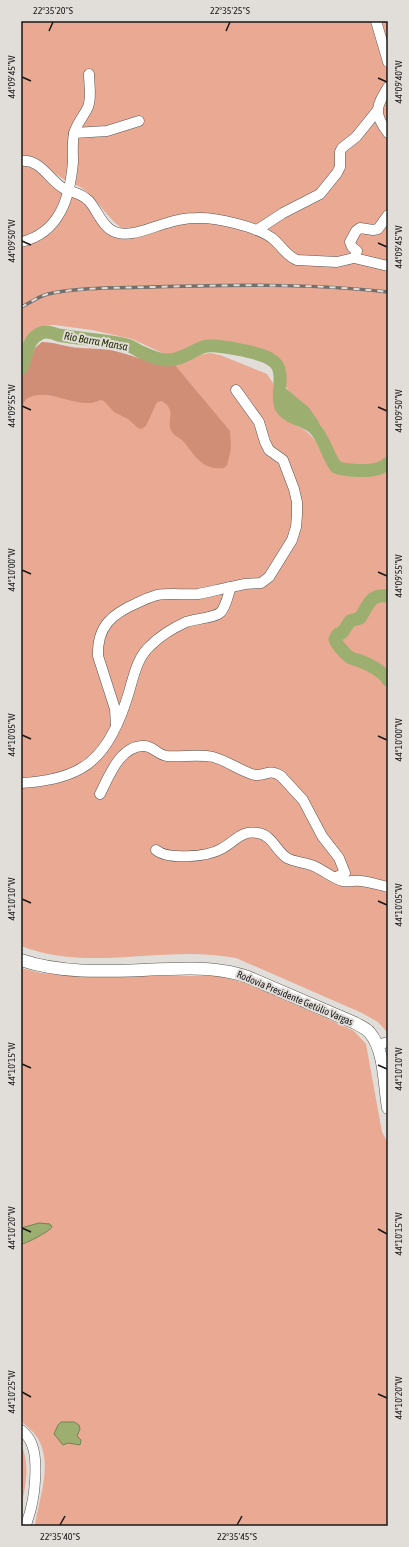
<svg xmlns="http://www.w3.org/2000/svg" width="409" height="1547" viewBox="0 0 409 1547" font-family="'Asap Condensed',sans-serif">
	<style>
		.green { fill: #e9a992 }
		.forest { fill: #d18e77 }
		.water { fill: #9daf70; stroke: #758255 }
		.lines { fill: none; stroke-linecap: round; stroke-linejoin: round }
		.river { stroke: #9daf70; stroke-width: 13 }
		.minor-casing { stroke: #595653; stroke-width: 11 }
		.major-casing { stroke: #595653; stroke-width: 13 }
		.minor { stroke: #fff; stroke-width: 10 }
		.major { stroke: #fff; stroke-width: 12 }
		.rail-casing { stroke: #72706d; stroke-width: 3.5 }
		.rail { stroke: #e1deda; stroke-width: 2; stroke-dasharray: 6; stroke-linecap: butt }
		.ticks { fill: none; stroke: #191817; stroke-width: 1.5 }
		.labels { text-anchor: middle; dominant-baseline: central; stroke-width: 4; stroke-linejoin: round; paint-order: stroke }
		.street-label { font-size: 10px; fill: #191817; stroke: #e1deda }
		.water-label { font-size: 11px; font-style: italic; fill: #252f00; stroke: #e1deda }
		.neatline { fill: none; stroke: #191817; stroke-width: 1.5 }
		.ticks-label { font-size: 10px; text-anchor: middle; fill: #191817 }
	</style>
	<rect width="100%" height="100%" fill="#e1deda"/>
	<g class="green">
		<path d="M 21,21 L 388,21 L 388,457 L 381,463 L 369,467 L 340,466 L 333,457 L 323,429 L 288,390 C 284,384 285,378 285,371 C 284,356 263,349 251,346 L 205,344 L 183,354 L 169,356 L 132,339 L 92,330 L 54,325 L 45,326 L 36,331 L 25,339 L 23,344 L 21,357 L 21,165 L 26,164 L 85,202 L 108,233 L 118,238 L 124,238 L 123,229 C 108,219 100,203 87,192 C 77,183 69,183 60,177 C 45,166 42,156 21,156 Z"/>
		<path d="M 42,342 L 73,347 L 114,351 L 134,358 L 145,360 L 160,365 L 174,364 L 200,355 L 210,353 L 220,355 L 267,374 L 273,383 L 276,408 C 282,414 288,420 294,424 C 301,428 307,431 312,437 C 332,459 322,480 362,476 C 371,475 380,475 388,469 L 388,591 L 380,592 L 371,596 L 357,613 L 345,620 L 333,634 L 331,642 L 332,646 L 347,661 L 358,665 L 377,676 L 382,679 L 388,690 L 388,1033 L 378,1022 L 362,1013 L 236,958 C 165,944 90,973 21,946 L 21,378 C 30,367 30,350 42,342 Z"/>
		<path d="M 383,599 L 388,600 L 388,672 L 364,659 L 352,656 L 339,641 L 340,638 L 345,634 L 350,624 C 367,622 364,615 372,603 Z"/>
		<path d="M 21,968 L 41,973 L 82,976 L 219,976 L 245,983 L 324,1017 L 354,1031 L 366,1044 L 382,1132 L 388,1143 L 388,1526 L 35,1526 C 39,1496 56,1458 33,1432 C 29,1428 25,1425 21,1421 Z"/>
		<path d="M 21,1445 C 31,1465 25,1488 21,1508 Z"/>
	</g>
	<path class="forest" d="M 42,342 C 53,342 64,346 75,348 C 88,349 103,348 115,351 C 136,356 152,365 174,364 L 230,431 L 231,446 L 230,454 L 227,465 L 224,468 C 202,470 196,457 184,442 C 181,438 175,437 172,432 C 165,421 178,411 162,401 L 157,402 L 146,426 L 141,429 L 138,428 L 128,419 L 114,412 L 104,401 L 101,400 C 97,401 93,403 89,403 C 68,404 46,387 26,399 L 21,408 L 21,378 L 28,366 L 35,348 Z"/>
	<g class="water">
		<path d="M 39,1223 L 50,1224 L 52,1227 C 50,1231 26,1244 21,1244 L 21,1228 Z"/>
		<path d="M 61,1422 L 74,1422 L 79,1425 L 80,1429 L 77,1436 L 81,1440 L 80,1445 L 68,1443 L 63,1445 L 54,1434 L 58,1425 Z"/>
	</g>
	<g class="lines">
		<g class="river">
			<path d="M 21,369 C 28,357 25,340 41,333 C 46,331 53,333 58,335 C 81,339 105,340 127,345 C 132,346 136,350 141,352 C 148,355 159,360 166,360 C 179,361 192,351 203,347 C 214,343 264,353 273,361 C 287,371 275,395 281,407 C 288,419 304,419 314,428 C 325,439 327,455 336,467 C 345,471 371,472 380,468 C 383,467 386,465 388,463"/>
			<path d="M 280,392 L 304,412 L 313,425"/>
			<path d="M 388,596 C 369,594 369,605 360,618 L 350,621 L 342,633 L 338,634 L 335,639 C 336,644 346,655 351,658 C 353,659 357,660 360,661 C 369,664 384,672 388,680"/>
		</g>
		<defs>
			<g id="minor">
				<path d="M 376,21 L 388,62"/>
				<path d="M 388,87 C 376,107 373,113 388,133"/>
				<path d="M 74,133 L 107,131 L 139,121"/>
				<path d="M 21,161 C 41,159 48,179 63,188 C 73,193 80,192 89,201 C 97,210 101,224 111,230 C 127,240 151,227 167,223 C 176,220 187,218 197,218 C 216,217 257,227 272,238 C 281,245 286,256 297,260 L 337,262 L 354,258 L 357,251 L 352,247 L 350,242 L 356,231 L 360,228 L 373,230 L 378,229 L 388,215"/>
				<path d="M 257,230 L 283,213 L 320,194 L 337,173 L 340,167 L 340,152 L 342,148 L 356,137 L 377,111"/>
				<path d="M 21,242 C 60,233 70,197 73,162 C 73,153 72,143 74,134 C 76,124 84,116 88,107 C 92,97 89,85 89,74"/>
				<path d="M 354,258 L 388,266"/>
				<path d="M 116,725 L 115,709 L 98,656 C 97,626 112,614 137,603 C 143,600 150,597 157,595 C 170,593 184,595 198,594 C 209,592 220,589 231,587"/>
				<path d="M 21,783 C 39,782 64,778 80,769 C 107,755 121,719 129,692 C 134,675 137,658 150,646 C 160,636 173,628 186,622 C 194,619 215,618 221,612 C 226,606 228,595 231,587 L 245,584 L 261,583 L 269,577 L 292,540 L 296,527 L 297,515 L 297,502 L 294,489 L 283,460 L 269,450 L 265,442 L 259,422 L 236,390"/>
				<path d="M 100,794 C 109,776 121,744 145,746 C 154,747 158,755 167,756 C 181,757 201,754 213,757 C 228,761 240,771 255,775 C 266,776 269,768 281,776 L 303,800 L 322,836 L 339,858 L 345,873 L 336,877"/>
				<path d="M 156,850 C 168,860 207,857 221,849 C 235,842 240,830 258,833 C 272,835 276,851 287,858 C 294,862 303,862 311,865 C 321,868 333,879 343,881 C 349,882 356,880 361,881 C 370,882 379,885 388,887"/>
				<path d="M 377,1045 L 388,1042"/>
				<path d="M 21,1430 C 26,1434 30,1438 32,1445 C 38,1459 35,1493 31,1508 C 30,1514 27,1520 26,1526"/>
			</g>
			<path id="major" d="M 21,960 C 68,976 121,970 170,969 C 197,968 222,968 248,977 L 355,1023 C 360,1026 366,1028 370,1033 C 385,1051 384,1085 388,1108"/>
		</defs>
		<use href="#minor" class="minor-casing"/>
		<use href="#major" class="major-casing"/>
		<use href="#minor" class="minor"/>
		<use href="#major" class="major"/>
		<defs>
			<path id="rail" d="M 21,307 C 30,303 39,296 48,294 C 79,287 120,288 151,287 C 230,285 309,283 388,292"/>
		</defs>
		<use href="#rail" class="rail-casing"/>
		<use href="#rail" class="rail"/>
	</g>
	<path class="ticks" d="M 49,31 L 53,22M 226,31 L 230,22M 22,77 L 31,81M 378,78 L 387,82M 22,241 L 31,245M 378,243 L 387,247M 22,406 L 31,410M 378,407 L 387,411M 22,570 L 31,574M 378,572 L 387,576M 22,735 L 31,739M 378,736 L 387,740M 22,899 L 31,903M 378,901 L 387,905M 22,1064 L 31,1068M 378,1065 L 387,1069M 22,1228 L 31,1232M 378,1229 L 387,1234M 22,1392 L 31,1397M 378,1394 L 387,1398M 60,1525 L 65,1516M 237,1525 L 242,1516"/>
	<g class="labels">
		<g class="street-label">
			<text transform="translate(295 998) rotate(23)">Rodovia Presidente Getúlio Vargas</text>
		</g>
		<g class="water-label">
			<text transform="translate(96 341) rotate(10)">Rio Barra Mansa</text>
		</g>
	</g>
	<rect width="409" height="1547" fill="none" stroke="#e1deda" stroke-width="44"/>
	<rect x="22" y="22" width="365" height="1503" class="neatline"/>
	<g class="ticks-label">
		<text x="53" y="14">22°35'20"S</text>
		<text x="230" y="14">22°35'25"S</text>
		<text transform="translate(11 77) rotate(-90)" y="4">44°09'45"W</text>
		<text transform="translate(398 82) rotate(-90)" y="4">44°09'40"W</text>
		<text transform="translate(11 241) rotate(-90)" y="4">44°09'50"W</text>
		<text transform="translate(398 247) rotate(-90)" y="4">44°09'45"W</text>
		<text transform="translate(11 406) rotate(-90)" y="4">44°09'55"W</text>
		<text transform="translate(398 411) rotate(-90)" y="4">44°09'50"W</text>
		<text transform="translate(11 570) rotate(-90)" y="4">44°10'00"W</text>
		<text transform="translate(398 576) rotate(-90)" y="4">44°09'55"W</text>
		<text transform="translate(11 735) rotate(-90)" y="4">44°10'05"W</text>
		<text transform="translate(398 740) rotate(-90)" y="4">44°10'00"W</text>
		<text transform="translate(11 899) rotate(-90)" y="4">44°10'10"W</text>
		<text transform="translate(398 905) rotate(-90)" y="4">44°10'05"W</text>
		<text transform="translate(11 1064) rotate(-90)" y="4">44°10'15"W</text>
		<text transform="translate(398 1069) rotate(-90)" y="4">44°10'10"W</text>
		<text transform="translate(11 1228) rotate(-90)" y="4">44°10'20"W</text>
		<text transform="translate(398 1234) rotate(-90)" y="4">44°10'15"W</text>
		<text transform="translate(11 1392) rotate(-90)" y="4">44°10'25"W</text>
		<text transform="translate(398 1398) rotate(-90)" y="4">44°10'20"W</text>
		<text x="60" y="1540">22°35'40"S</text>
		<text x="237" y="1540">22°35'45"S</text>
	</g>
</svg>
